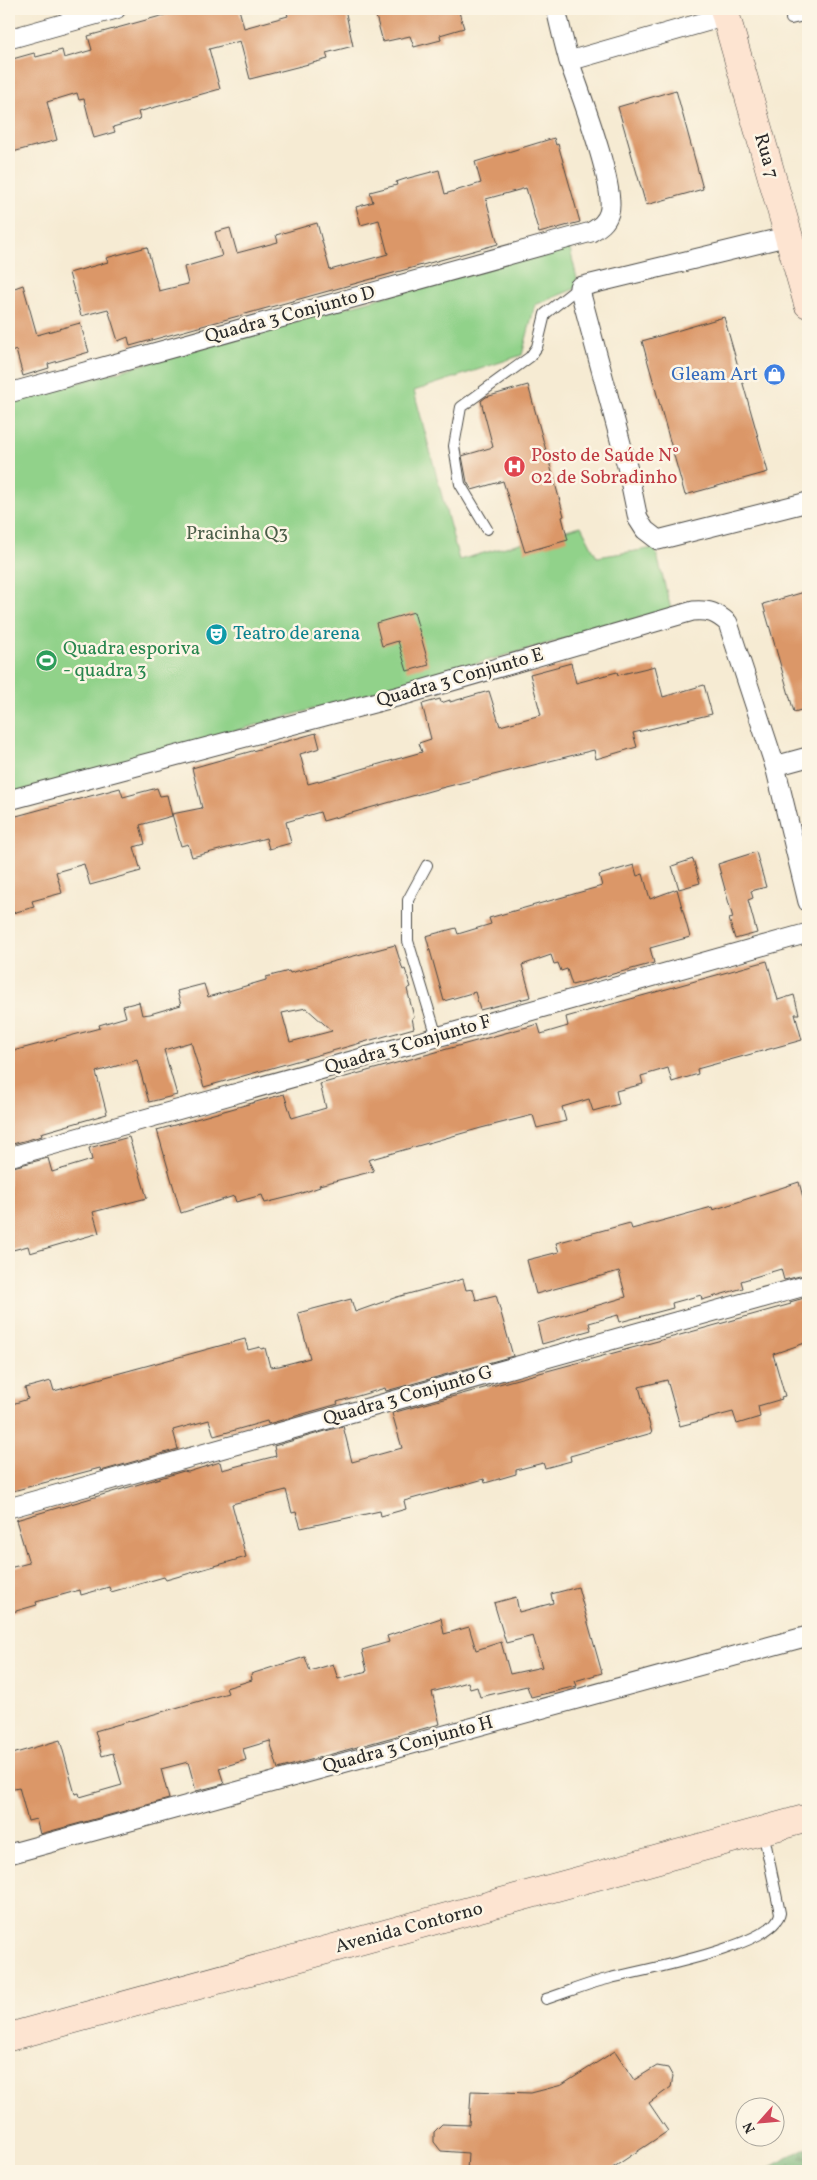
<svg xmlns="http://www.w3.org/2000/svg" width="817" height="2180" viewBox="0 0 817 2180" font-family="Vollkorn,serif">
	<style>
		.forest { fill: url(#forest-firs); stroke: #507050 }
		.green { fill: #91d28a; stroke: #5e7e5a }
		.building { fill: #db9768; fill-rule: evenodd }
		.lines { fill: none; stroke-linecap: round; stroke-linejoin: round }
		.service-casing { stroke: #494844; stroke-width: 12 }
		.minor-casing { stroke: #494844; stroke-width: 21 }
		.secondary-casing { stroke: #494844; stroke-width: 29 }
		.service { stroke: #fff; stroke-width: 10 }
		.minor { stroke: #fff; stroke-width: 19 }
		.secondary { stroke: #fde4d1; stroke-width: 28 }
		.labels { text-anchor: middle; dominant-baseline: central; stroke-width: 5; stroke-linejoin: round; paint-order: stroke }
		.street-label { font-size: 19px; fill: #2b2b2b; stroke: #fcf5e5 }
		.shop-label { font-size: 19px; fill: #366cbe; stroke: #fcf5e5; text-anchor: end }
		.health-label { font-size: 19px; fill: #be3a42; stroke: #fcf5e5; text-anchor: start }
		.park-label { font-size: 19px; fill: #4a5d48; stroke: #fcf5e5 }
		.culture-label { font-size: 19px; fill: #0d838f; stroke: #fcf5e5; text-anchor: start }
		.leisure-label { font-size: 19px; fill: #27864d; stroke: #fcf5e5; text-anchor: start }
	</style>
	<defs>
		<pattern id="forest-firs" width="22" height="20" patternUnits="userSpaceOnUse" patternTransform="scale(1.25)"><rect width="22" height="20" fill="#74b476"/><path d="M5 1l3.5 6h-7zM16 11l3.5 6h-7z" fill="#5f9361"/></pattern>
	</defs>
	<rect width="100%" height="100%" fill="#fcf5e5"/>
	<filter id="ink" filterUnits="userSpaceOnUse"><feTurbulence type="fractalNoise" baseFrequency=".02" numOctaves="2"/><feDisplacementMap in="SourceGraphic" scale="10" xChannelSelector="R" yChannelSelector="G"/><feConvolveMatrix kernelMatrix="1 2 1 2 8 2 1 2 1" color-interpolation-filters="sRGB"/></filter>
	<filter id="wash" filterUnits="userSpaceOnUse"><feTurbulence type="fractalNoise" baseFrequency=".0096" numOctaves="4" result="noise"/><feDisplacementMap in="SourceGraphic" scale="20" xChannelSelector="R" yChannelSelector="G"/><feGaussianBlur stdDeviation="1.12" result="paint"/><feColorMatrix in="noise" values="0 0 0 0 0 0 0 0 0 0 0 0 0 0 0 0 0 1.4 0 .05"/><feComposite in="paint" operator="in"/></filter>
	<g filter="url(#wash)">
		<rect width="100%" height="100%" fill="#f6ebd3"/>
		<path class="forest" d="M 808,2147 L 808,2171 L 762,2171 Z"/>
		<path class="green" d="M 569,245 L 579,287 L 535,305 L 522,355 L 414,391 L 459,560 L 581,526 L 597,557 L 655,548 L 671,609 L 10,794 L 9,402 Z"/>
		<g id="blocks">
			<g class="building">
				<path d="M 186,9 L 239,9 L 244,28 L 288,16 L 286,9 L 345,9 L 353,46 L 326,53 L 328,59 L 250,79 L 240,41 L 209,49 L 220,89 L 138,112 L 140,119 L 113,127 L 115,132 L 94,138 L 84,99 L 79,100 L 77,93 L 47,102 L 57,140 L 9,153 L 9,60 L 34,53 L 36,57 L 62,50 L 64,58 L 92,50 L 88,36 Z"/>
				<path d="M 374,9 L 458,9 L 464,28 L 440,35 L 441,40 L 414,47 L 410,36 L 383,42 Z"/>
				<path d="M 676,90 L 703,189 L 646,205 L 618,107 Z"/>
				<path d="M 554,138 L 556,145 L 558,144 L 580,222 L 539,233 L 526,188 L 486,199 L 498,244 L 130,346 L 128,337 L 118,341 L 108,309 L 81,316 L 69,273 L 108,262 L 106,258 L 147,247 L 159,291 L 188,284 L 184,267 L 222,256 L 215,232 L 230,228 L 237,253 L 278,242 L 276,235 L 317,223 L 330,270 L 388,254 L 379,220 L 361,225 L 356,207 L 373,202 L 370,192 L 397,185 L 396,182 L 405,179 L 439,170 L 445,194 L 481,183 L 475,162 Z"/>
				<path d="M 23,285 L 37,335 L 80,323 L 89,352 L 48,364 L 49,368 L 23,376 L 16,350 L 9,353 L 9,290 Z"/>
				<path d="M 724,317 L 768,472 L 685,495 L 642,341 Z"/>
				<path d="M 528,385 L 564,516 L 562,517 L 568,540 L 525,552 L 503,481 L 472,490 L 467,482 L 462,456 L 493,447 L 481,401 L 486,397 Z"/>
				<path d="M 808,591 L 808,708 L 794,712 L 763,604 Z"/>
				<path d="M 414,612 L 429,665 L 407,671 L 398,641 L 382,646 L 376,623 Z"/>
				<path d="M 571,663 L 576,683 L 617,672 L 618,675 L 655,666 L 663,697 L 704,685 L 712,714 L 633,733 L 637,747 L 596,759 L 594,750 L 437,789 L 323,821 L 320,812 L 286,822 L 291,843 L 269,849 L 266,838 L 192,857 L 188,844 L 181,846 L 172,814 L 202,808 L 192,768 L 316,733 L 320,748 L 300,754 L 308,784 L 337,776 L 422,752 L 419,743 L 431,739 L 422,704 L 440,699 L 441,703 L 450,700 L 450,702 L 489,691 L 500,726 L 541,715 L 530,674 Z"/>
				<path d="M 120,788 L 123,797 L 157,788 L 160,796 L 167,795 L 172,816 L 140,825 L 145,844 L 134,847 L 141,871 L 90,885 L 84,864 L 56,872 L 62,893 L 32,901 L 34,907 L 9,914 L 9,818 Z"/>
				<path d="M 756,852 L 766,887 L 751,891 L 753,898 L 748,900 L 757,933 L 735,939 L 729,919 L 733,918 L 718,864 Z"/>
				<path d="M 693,859 L 700,883 L 679,889 L 672,866 Z"/>
				<path d="M 634,865 L 637,876 L 643,874 L 650,899 L 677,889 L 690,937 L 650,948 L 654,963 L 572,985 L 567,969 L 561,971 L 558,963 L 554,964 L 551,955 L 522,965 L 531,997 L 480,1010 L 475,992 L 444,1001 L 426,936 L 456,928 L 458,934 L 491,924 L 489,918 L 602,886 L 599,875 Z"/>
				<path d="M 395,945 L 403,970 L 405,969 L 411,987 L 407,989 L 414,1017 L 412,1018 L 414,1028 L 204,1087 L 191,1042 L 164,1050 L 177,1095 L 149,1102 L 137,1060 L 96,1072 L 107,1114 L 41,1133 L 42,1136 L 9,1145 L 9,1052 L 100,1028 L 99,1025 L 126,1017 L 123,1006 L 139,1002 L 142,1015 L 150,1014 L 181,1005 L 177,991 L 204,984 L 208,997 L 266,980 L 266,977 L 289,971 L 290,973 ZM 306,1008 L 332,1031 L 290,1042 L 282,1013 Z"/>
				<path d="M 767,961 L 778,1000 L 794,995 L 799,1014 L 795,1014 L 802,1040 L 697,1069 L 698,1074 L 672,1082 L 668,1068 L 641,1076 L 643,1084 L 616,1091 L 619,1104 L 593,1111 L 589,1099 L 562,1107 L 566,1121 L 537,1128 L 533,1115 L 481,1128 L 368,1160 L 374,1171 L 319,1185 L 320,1187 L 293,1196 L 265,1203 L 262,1195 L 236,1202 L 234,1196 L 181,1213 L 157,1130 L 284,1094 L 292,1118 L 326,1108 L 320,1084 L 538,1024 L 541,1034 L 568,1026 L 566,1017 Z"/>
				<path d="M 129,1137 L 147,1198 L 93,1212 L 99,1233 L 30,1253 L 28,1246 L 9,1251 L 9,1168 L 48,1158 L 52,1172 L 92,1160 L 89,1148 Z"/>
				<path d="M 799,1182 L 805,1205 L 808,1204 L 808,1274 L 784,1280 L 781,1269 L 741,1281 L 743,1288 L 702,1300 L 701,1295 L 672,1303 L 673,1308 L 620,1322 L 618,1315 L 589,1323 L 591,1330 L 542,1344 L 537,1323 L 626,1297 L 619,1271 L 536,1294 L 527,1260 L 559,1252 L 556,1243 L 630,1223 L 632,1229 L 712,1207 L 713,1210 Z"/>
				<path d="M 463,1279 L 466,1290 L 473,1289 L 476,1300 L 496,1295 L 513,1356 L 386,1391 L 385,1388 L 337,1402 L 338,1404 L 268,1424 L 267,1421 L 214,1436 L 209,1420 L 173,1430 L 178,1449 L 101,1471 L 100,1468 L 9,1492 L 9,1405 L 28,1399 L 25,1388 L 51,1381 L 54,1391 L 245,1339 L 248,1350 L 260,1347 L 261,1349 L 265,1348 L 270,1367 L 279,1366 L 310,1358 L 298,1313 L 351,1299 L 355,1312 L 397,1297 Z"/>
				<path d="M 808,1297 L 808,1342 L 773,1354 L 785,1396 L 781,1397 L 782,1399 L 758,1406 L 760,1417 L 737,1424 L 733,1412 L 680,1426 L 667,1380 L 639,1387 L 652,1433 L 570,1456 L 571,1461 L 545,1468 L 543,1463 L 516,1470 L 516,1474 L 485,1483 L 484,1479 L 404,1501 L 406,1509 L 381,1516 L 380,1511 L 301,1528 L 296,1512 L 292,1513 L 286,1490 L 232,1504 L 246,1557 L 166,1580 L 164,1577 L 111,1592 L 109,1587 L 81,1595 L 80,1590 L 36,1602 L 37,1605 L 9,1613 L 9,1568 L 29,1563 L 16,1520 L 184,1471 L 188,1472 L 220,1462 L 222,1470 L 276,1456 L 274,1446 L 343,1426 L 352,1462 L 402,1448 L 392,1413 L 680,1335 L 791,1304 L 790,1302 Z"/>
				<path d="M 578,1587 L 602,1673 L 575,1681 L 577,1686 L 531,1697 L 527,1686 L 480,1697 L 477,1687 L 470,1689 L 468,1682 L 432,1692 L 440,1724 L 278,1769 L 270,1741 L 243,1749 L 246,1760 L 219,1768 L 224,1784 L 196,1791 L 188,1762 L 161,1769 L 169,1799 L 40,1834 L 36,1819 L 28,1821 L 19,1787 L 9,1789 L 9,1755 L 60,1740 L 75,1794 L 79,1793 L 80,1797 L 122,1785 L 113,1753 L 102,1756 L 95,1731 L 228,1693 L 226,1688 L 252,1680 L 251,1674 L 305,1657 L 310,1671 L 333,1664 L 338,1679 L 367,1671 L 362,1650 L 389,1642 L 387,1636 L 441,1618 L 444,1634 L 469,1627 L 476,1650 L 501,1642 L 510,1674 L 542,1667 L 533,1636 L 506,1643 L 494,1603 L 516,1597 L 519,1612 L 553,1603 L 551,1594 Z"/>
				<path d="M 615,2051 L 634,2080 L 657,2066 L 668,2068 L 673,2077 L 671,2087 L 649,2103 L 668,2131 L 608,2171 L 467,2171 L 468,2153 L 441,2151 L 434,2142 L 434,2132 L 442,2124 L 469,2125 L 471,2091 L 531,2093 L 562,2085 Z"/>
			</g>
		</g>
	</g>
	<g filter="url(#ink)">
		<use href="#blocks" fill-opacity="0" stroke="#494844" stroke-width="1"/>
		<g class="lines">
			<defs>
				<g id="service">
					<path d="M 791,19 L 808,15"/>
					<path d="M 487,529 L 460,484 L 454,446 L 461,407 L 530,357 L 537,347 L 545,314 L 579,287"/>
					<path d="M 427,865 L 408,900 L 408,941 L 437,1037"/>
					<path d="M 546,1999 C 568,1992 589,1983 611,1978 C 642,1970 776,1946 780,1913 L 763,1831"/>
				</g>
				<g id="minor">
					<path d="M 9,39 L 116,9"/>
					<path d="M 569,61 L 726,16"/>
					<path d="M 789,236 L 579,287 L 627,466 L 638,519 L 645,530 L 658,540 L 808,502"/>
					<path d="M 9,393 L 591,232 C 599,227 606,223 609,213 C 617,188 579,90 569,61 C 564,44 560,26 556,9"/>
					<path d="M 775,766 L 808,902"/>
					<path d="M 9,800 L 411,693 L 693,611 C 709,610 716,612 728,623 L 775,766 L 808,757"/>
					<path d="M 9,1157 L 808,933"/>
					<path d="M 9,1508 L 808,1285"/>
					<path d="M 9,1854 L 808,1636"/>
				</g>
				<g id="secondary">
					<path d="M 724,9 L 808,304"/>
					<path d="M 9,2037 L 808,1818"/>
				</g>
			</defs>
			<use href="#service" class="service-casing"/>
			<use href="#minor" class="minor-casing"/>
			<use href="#secondary" class="secondary-casing"/>
			<use href="#service" class="service"/>
			<use href="#minor" class="minor"/>
			<use href="#secondary" class="secondary"/>
		</g>
	</g>
	<defs>
		<symbol id="shop-disc" viewBox="-11 -11 22 22"><circle r="9.5" fill="#3f7fe0" stroke="#fcf5e5"/><path d="M-5-2.5h2.3a2.7 3.5 0 0 1 5.4 0H5L5.5 6h-11ZM-1.5-2.5h3a1.5 2.3 0 0 0-3 0Z" fill="#fff"/></symbol>
		<symbol id="hospital-disc" viewBox="-11 -11 22 22"><circle r="9.5" fill="#e0444e" stroke="#fcf5e5"/><path d="M-5-5h3v3.5h4V-5h3V5h-3V1.5h-4V5h-3Z" fill="#fff"/></symbol>
		<symbol id="theatre-disc" viewBox="-11 -11 22 22"><circle r="9.5" fill="#0f9aa8" stroke="#fcf5e5"/><path d="M-5-5.5Q0-4 5-5.5V0Q5 5 0 6Q-5 5-5 0ZM-3.3-2.5H-1v1.5H-3.3ZM1-2.5H3.3v1.5H1ZM-2.8 1Q0 5.5 2.8 1Z" fill="#fff"/></symbol>
		<symbol id="stadium-disc" viewBox="-11 -11 22 22"><circle r="9.5" fill="#2e9e5b" stroke="#fcf5e5"/><path d="M0-5a6.5 5 0 1 0 0 10a6.5 5 0 1 0 0-10ZM-3.5-1.8h7v3.6h-7Z" fill="#fff"/></symbol>
	</defs>
	<g fill-rule="evenodd">
		<use href="#shop-disc" x="762" y="362" width="25" height="25"/>
		<use href="#hospital-disc" x="502" y="454" width="25" height="25"/>
		<use href="#theatre-disc" x="204" y="622" width="25" height="25"/>
		<use href="#stadium-disc" x="34" y="648" width="25" height="25"/>
	</g>
	<g class="labels">
		<g class="street-label">
			<text transform="translate(766 156) rotate(74)">Rua 7</text>
			<text transform="translate(290 315) rotate(-15)">Quadra 3 Conjunto D</text>
			<text transform="translate(460 678) rotate(-16)">Quadra 3 Conjunto E</text>
			<text transform="translate(408 1045) rotate(-16)">Quadra 3 Conjunto F</text>
			<text transform="translate(408 1396) rotate(-16)">Quadra 3 Conjunto G</text>
			<text transform="translate(408 1745) rotate(-15)">Quadra 3 Conjunto H</text>
			<text transform="translate(409 1928) rotate(-15)">Avenida Contorno</text>
		</g>
		<g class="shop-label">
			<text x="758" y="375">Gleam Art</text>
		</g>
		<g class="health-label">
			<text x="531" y="456">Posto de Saúde N°<tspan x="531" dy="22">02 de Sobradinho</tspan></text>
		</g>
		<g class="park-label">
			<text x="237" y="534">Pracinha Q3</text>
		</g>
		<g class="culture-label">
			<text x="233" y="634">Teatro de arena</text>
		</g>
		<g class="leisure-label">
			<text x="63" y="649">Quadra esporiva<tspan x="63" dy="22">- quadra 3</tspan></text>
		</g>
	</g>
	<rect width="817" height="2180" fill="none" stroke="#fcf5e5" stroke-width="30"/>
	<g transform="translate(760 2122) rotate(243)"><circle r="24" fill="#fcf5e5" stroke="#a8a49b"/>
	<path d="M0-4L9 19L0 12L-9 19Z" fill="#d1495b"/>
	<text y="-8" font-size="14" font-weight="bold" text-anchor="middle" fill="#2b2b2b">N</text>
	</g>
</svg>
